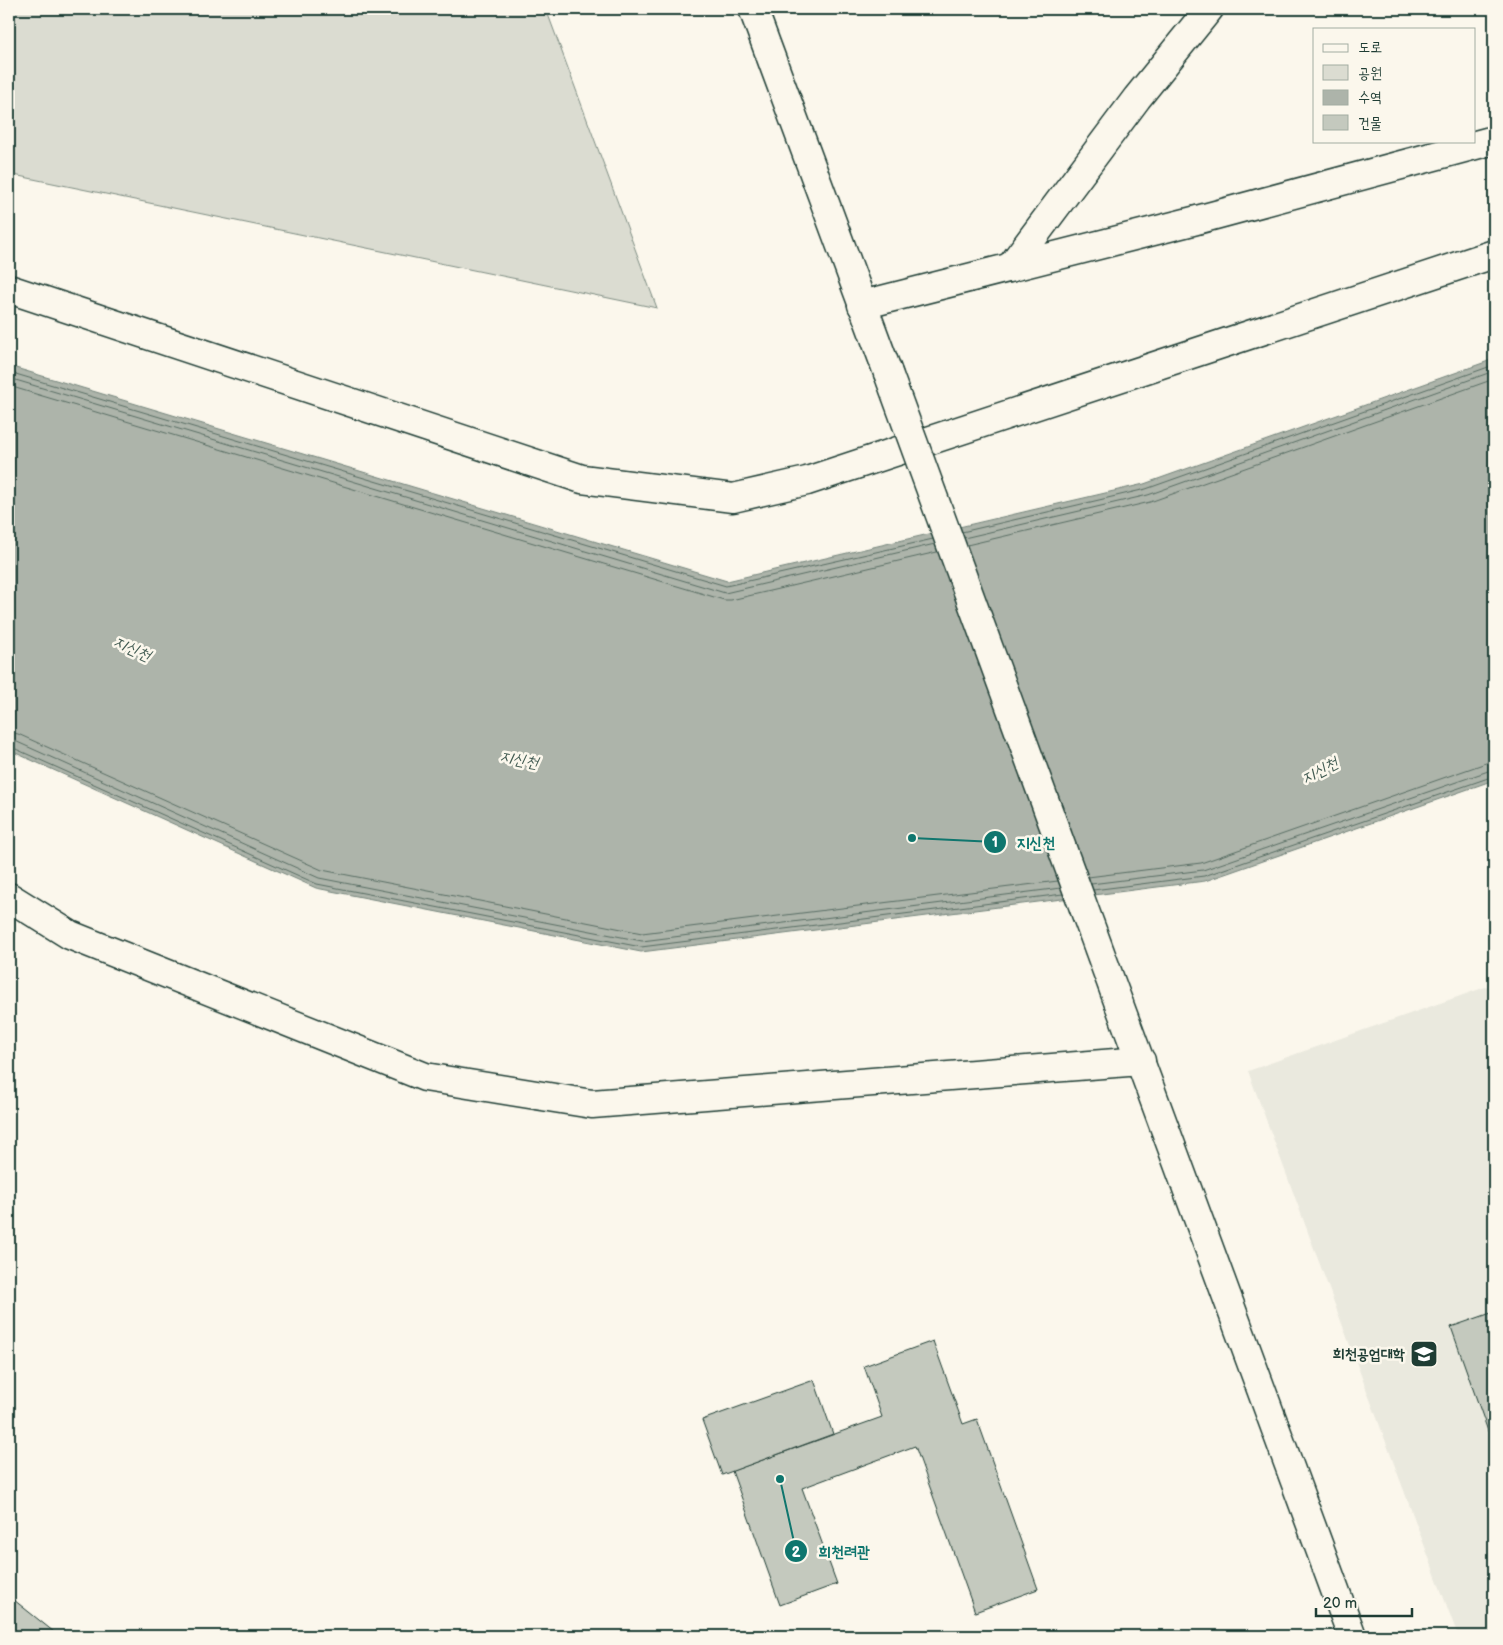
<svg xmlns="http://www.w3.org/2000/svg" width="1503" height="1645" viewBox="0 0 1503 1645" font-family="'Balsamiq Sans','Poor Story',sans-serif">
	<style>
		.built { fill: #eae9de }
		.green { fill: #dbdcd1; stroke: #7d8c82 }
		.water { fill: #adb4aa; stroke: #74847b }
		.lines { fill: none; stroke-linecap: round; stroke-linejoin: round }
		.shore { stroke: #586d63; stroke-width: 1 }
		.building { fill: #c4c9be; stroke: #1f3d34 }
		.minor-casing { stroke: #1f3d34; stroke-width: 31 }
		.major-casing { stroke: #1f3d34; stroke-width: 31 }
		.minor { stroke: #fbf7ec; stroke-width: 28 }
		.major { stroke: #fbf7ec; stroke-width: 28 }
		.major-bridge-casing { stroke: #1f3d34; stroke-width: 31; stroke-linecap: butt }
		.major-bridge { stroke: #fbf7ec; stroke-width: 28 }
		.labels { text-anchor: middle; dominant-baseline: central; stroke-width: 5; stroke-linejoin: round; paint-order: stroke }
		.poi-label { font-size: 15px; font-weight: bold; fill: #1f3d34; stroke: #fbf7ec; text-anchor: end }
		.water-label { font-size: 16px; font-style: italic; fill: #425b52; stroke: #fbf7ec }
		.leader { fill: none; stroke: #0f766e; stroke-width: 2 }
		.callout-dot { fill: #0f766e; stroke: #fbf7ec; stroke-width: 2 }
		.mark-label { font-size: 15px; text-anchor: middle; font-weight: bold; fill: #fff }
		.callout-label { font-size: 16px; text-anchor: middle; font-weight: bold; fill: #0f766e; stroke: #fbf7ec; stroke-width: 5; stroke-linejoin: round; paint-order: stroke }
	</style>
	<rect width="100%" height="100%" fill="#fbf7ec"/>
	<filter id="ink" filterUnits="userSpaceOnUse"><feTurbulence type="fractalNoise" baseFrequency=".02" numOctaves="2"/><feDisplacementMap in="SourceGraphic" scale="10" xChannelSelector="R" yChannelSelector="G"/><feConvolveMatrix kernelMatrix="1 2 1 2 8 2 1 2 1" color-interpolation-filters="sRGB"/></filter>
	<g filter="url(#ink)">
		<path class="built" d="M 1494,984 L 1494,1636 L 1458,1636 L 1248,1071 Z"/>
		<path class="green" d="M 9,9 L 546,9 L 657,308 L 9,174 Z"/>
		<path class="water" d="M 1494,359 L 1494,780 L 1205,881 L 641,952 L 316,888 L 9,750 L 9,366 L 727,581 L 1144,484 Z"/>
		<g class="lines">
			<g class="shore">
				<path d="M 9,372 L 726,586 L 933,539"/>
				<path d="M 9,378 L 725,593 L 935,544"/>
				<path d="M 9,386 L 724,600 L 731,600 L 937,552"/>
				<path d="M 962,532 L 1146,489 L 1494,365"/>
				<path d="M 964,538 L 1148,495 L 1494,371"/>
				<path d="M 967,545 L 1150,502 L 1494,379"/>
				<path d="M 9,732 L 18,734 L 322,870 L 642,933 L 1058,881"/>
				<path d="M 9,740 L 15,741 L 319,878 L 642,941 L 1061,888"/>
				<path d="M 9,746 L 317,884 L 641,947 L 1063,894"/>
				<path d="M 1088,877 L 1201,863 L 1486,763 L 1494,762"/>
				<path d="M 1091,884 L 1203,870 L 1494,769"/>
				<path d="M 1093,890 L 1204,876 L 1494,776"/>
			</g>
		</g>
		<g class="building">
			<path d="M 1494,1312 L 1494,1448 L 1451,1327 Z"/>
			<path d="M 933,1341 L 963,1424 L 977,1419 L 1038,1589 L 975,1612 L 915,1446 L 802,1488 L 837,1584 L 780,1605 L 732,1471 L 882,1417 L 864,1366 Z"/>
			<path d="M 814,1380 L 833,1434 L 722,1475 L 702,1420 Z"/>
			<path d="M 9,1596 L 59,1636 L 9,1636 Z"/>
		</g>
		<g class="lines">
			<defs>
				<g id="minor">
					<path d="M 1010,268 L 1137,98 L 1209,9"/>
					<path d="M 9,289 L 582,479 L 733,498 L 807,481 L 1494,254"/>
					<path d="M 862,305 L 1193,221 L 1494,140"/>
					<path d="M 9,897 L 70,935 L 425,1077 L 592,1104 L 1141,1061"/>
				</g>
				<g id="major">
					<path d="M 753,9 L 888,373"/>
					<path d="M 1119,1004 L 1352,1636"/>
				</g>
			</defs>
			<use href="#minor" class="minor-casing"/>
			<use href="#major" class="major-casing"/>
			<use href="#minor" class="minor"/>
			<use href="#major" class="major"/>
			<defs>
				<path id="major-bridge" d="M 888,373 L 1119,1004"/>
			</defs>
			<use href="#major-bridge" class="major-bridge-casing"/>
			<use href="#major-bridge" class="major-bridge"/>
		</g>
	</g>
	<defs>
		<symbol id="university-square" viewBox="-11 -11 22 22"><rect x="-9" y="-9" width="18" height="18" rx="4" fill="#1f3d34" stroke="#fbf7ec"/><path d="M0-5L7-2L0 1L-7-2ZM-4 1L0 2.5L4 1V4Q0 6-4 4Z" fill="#fff"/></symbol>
	</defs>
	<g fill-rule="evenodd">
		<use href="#university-square" x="1408" y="1338" width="32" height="32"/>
	</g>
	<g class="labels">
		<g class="poi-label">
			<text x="1405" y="1354">희천공업대학</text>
		</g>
		<g class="water-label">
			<text transform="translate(132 649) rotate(25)">지신천</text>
			<text transform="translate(519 760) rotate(11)">지신천</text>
			<text transform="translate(1320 771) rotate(-28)">지신천</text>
		</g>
	</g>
	<path class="leader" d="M912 838L995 842M780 1479L796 1551"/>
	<g class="callout-dot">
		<circle cx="912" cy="838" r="5"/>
		<circle cx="780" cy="1479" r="5"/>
		<circle cx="995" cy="842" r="12"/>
		<circle cx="796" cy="1551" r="12"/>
	</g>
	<g class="mark-label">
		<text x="995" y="847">1</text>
		<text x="796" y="1557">2</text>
	</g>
	<g class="callout-label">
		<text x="1036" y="848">지신천</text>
		<text x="844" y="1557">희천려관</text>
	</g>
	<rect width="1503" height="1645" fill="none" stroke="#fbf7ec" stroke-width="30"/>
	<rect x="15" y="15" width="1473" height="1615" fill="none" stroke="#1f3d34" stroke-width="2" filter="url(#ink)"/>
	<rect x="1313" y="28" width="162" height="115" fill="#fbf7ec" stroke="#a3ada2"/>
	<rect x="1323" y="44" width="25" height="8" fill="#fbf7ec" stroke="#a3ada2"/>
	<text x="1358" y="52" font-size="15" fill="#1f3d34">도로</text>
	<rect x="1323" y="65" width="25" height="15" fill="#dbdcd1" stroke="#a3ada2"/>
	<text x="1358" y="78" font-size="15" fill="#1f3d34">공원</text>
	<rect x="1323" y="90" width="25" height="15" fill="#adb4aa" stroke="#a3ada2"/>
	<text x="1358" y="102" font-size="15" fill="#1f3d34">수역</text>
	<rect x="1323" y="115" width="25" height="15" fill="#c4c9be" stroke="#a3ada2"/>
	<text x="1358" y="128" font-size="15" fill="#1f3d34">건물</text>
	<path d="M1316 1608v8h96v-8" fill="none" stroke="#1f3d34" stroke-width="2.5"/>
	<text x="1323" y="1608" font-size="15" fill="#1f3d34" stroke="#fbf7ec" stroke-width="4" paint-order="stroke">20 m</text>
</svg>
